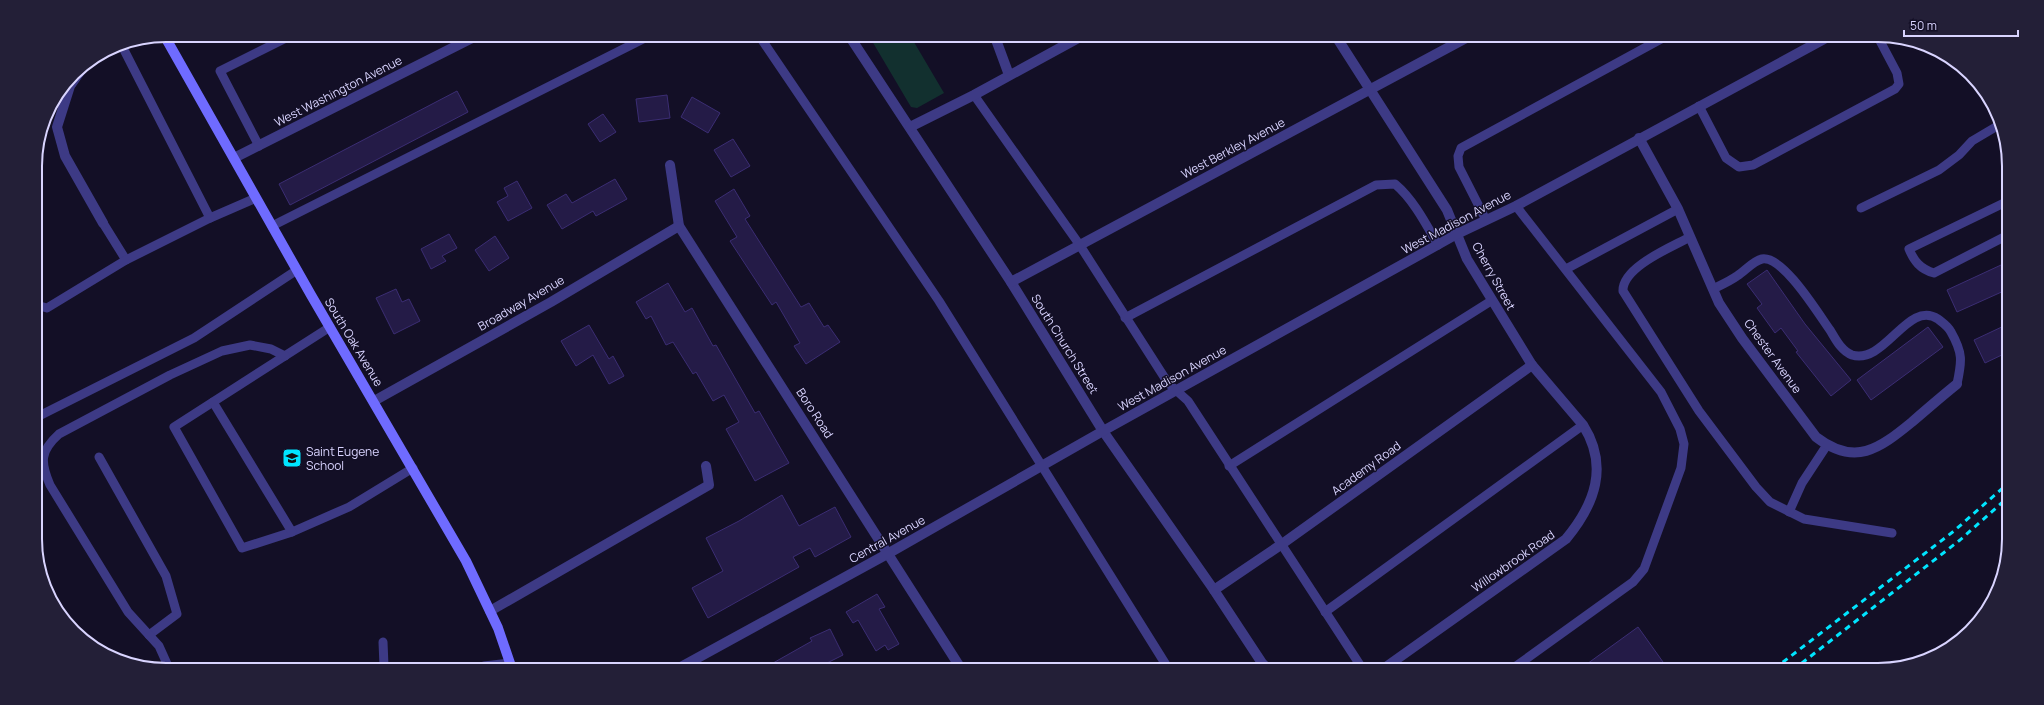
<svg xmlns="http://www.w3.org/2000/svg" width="2044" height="705" viewBox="0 0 2044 705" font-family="Manrope,sans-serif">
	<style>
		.green { fill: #12302f }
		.building { fill: #241b47; stroke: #3b2d73 }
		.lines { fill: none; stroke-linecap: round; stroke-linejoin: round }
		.lane { stroke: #3d3a85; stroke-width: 9 }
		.street { stroke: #3d3a85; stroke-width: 10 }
		.secondary { stroke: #6f6bff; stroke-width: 10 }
		.rail { stroke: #00e5ff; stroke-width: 3; stroke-dasharray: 6 5; stroke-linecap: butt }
		.labels { text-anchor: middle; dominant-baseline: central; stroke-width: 3; stroke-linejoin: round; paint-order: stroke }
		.street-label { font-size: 12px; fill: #d9d4ff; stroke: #130f26 }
		.poi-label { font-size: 12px; fill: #d9d4ff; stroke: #130f26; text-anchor: start }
		.rim { fill: none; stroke: #d9d4ff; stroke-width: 2 }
	</style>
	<rect width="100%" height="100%" fill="#130f26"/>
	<path class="green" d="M 879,37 L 911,37 L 944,93 L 917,108 L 911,107 L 872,41 Z"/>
	<g class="building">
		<path d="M 457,91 L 468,112 L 290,205 L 279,184 Z"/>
		<path d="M 667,95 L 670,118 L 639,122 L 636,99 Z"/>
		<path d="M 692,97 L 720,113 L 708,133 L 681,117 Z"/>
		<path d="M 603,114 L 616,132 L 600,142 L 588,124 Z"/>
		<path d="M 733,139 L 750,166 L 731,177 L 714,150 Z"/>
		<path d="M 615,179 L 627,199 L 596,216 L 593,211 L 562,229 L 547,205 L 566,194 L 572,203 Z"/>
		<path d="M 517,181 L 532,208 L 508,221 L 497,202 L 508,196 L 504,188 Z"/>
		<path d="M 734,189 L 750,216 L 745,219 L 801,307 L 809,303 L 824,327 L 828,325 L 840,342 L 806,364 L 794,346 L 800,343 L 776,302 L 772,305 L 730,241 L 737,237 L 715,201 Z"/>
		<path d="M 449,234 L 457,248 L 442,256 L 446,261 L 431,269 L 421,249 Z"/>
		<path d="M 495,236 L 509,258 L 489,271 L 475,250 Z"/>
		<path d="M 2001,265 L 2006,275 L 2006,290 L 1957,312 L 1947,290 Z"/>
		<path d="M 1767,270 L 1805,324 L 1851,380 L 1831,396 L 1796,352 L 1798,351 L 1781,328 L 1775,333 L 1757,308 L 1762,304 L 1747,284 Z"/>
		<path d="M 668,283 L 685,312 L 692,308 L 713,346 L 716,345 L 755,413 L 759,411 L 789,463 L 755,481 L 726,429 L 739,422 L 724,395 L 713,401 L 696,372 L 693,374 L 673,342 L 666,345 L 651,316 L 646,319 L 636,302 Z"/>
		<path d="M 396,289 L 402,302 L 409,299 L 420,321 L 394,334 L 376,298 Z"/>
		<path d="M 589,325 L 609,359 L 613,356 L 624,376 L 609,384 L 593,355 L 576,366 L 561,341 Z"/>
		<path d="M 2006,325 L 2006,353 L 1985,363 L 1974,340 Z"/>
		<path d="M 1928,327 L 1943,347 L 1871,400 L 1857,380 Z"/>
		<path d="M 782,495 L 799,526 L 835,507 L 851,537 L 815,557 L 810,548 L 793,557 L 799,567 L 708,618 L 692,588 L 723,571 L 706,538 L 739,521 Z"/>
		<path d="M 877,594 L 885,607 L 879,609 L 899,644 L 888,650 L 885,645 L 876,651 L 858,620 L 853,623 L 846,612 Z"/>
		<path d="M 1638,627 L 1668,669 L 1580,669 Z"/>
		<path d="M 830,629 L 843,655 L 819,667 L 766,667 L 812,641 L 810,638 Z"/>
	</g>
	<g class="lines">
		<g class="lane">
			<path d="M 760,37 L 939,301 L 1168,668"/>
			<path d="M 121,44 L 210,218"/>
			<path d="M 974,95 L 1079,244 L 1168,383 L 1188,401 L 1362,668"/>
			<path d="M 1699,106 L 1726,158 L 1739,167 L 1753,165 L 1895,89 L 1899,84 L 1897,73 L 1879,39"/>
			<path d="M 259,146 L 220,71 L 292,35"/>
			<path d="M 1861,208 L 1939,170 L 1959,155 L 1972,141 L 1999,125"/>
			<path d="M 1486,220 L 1459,167 L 1458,156 L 1461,148 L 1661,39"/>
			<path d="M 103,223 L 126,260"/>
			<path d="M 272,226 L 649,36"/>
			<path d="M 2006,236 L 1934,273 C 1920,269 1914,261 1909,249 L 2006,202"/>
			<path d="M 1690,237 C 1672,247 1622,267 1623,291 L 1699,411 L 1756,487 L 1770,502 L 1804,519 L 1892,533"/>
			<path d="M 1566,269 L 1678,209"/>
			<path d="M 1713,289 C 1721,285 1730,281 1737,276 C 1745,271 1753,261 1762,259 C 1783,255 1819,315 1830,330 C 1835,338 1841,351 1852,355 C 1885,365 1908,299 1938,319 C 1943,323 1948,326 1951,332 C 1963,353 1962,361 1957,384"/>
			<path d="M 36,305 L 47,308 L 126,260 L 210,218 L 256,198"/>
			<path d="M 1125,318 L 1376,185 L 1395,184 C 1413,199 1426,224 1438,245"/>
			<path d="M 330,327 L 174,427 L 242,548 L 292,532 L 349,507 L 413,468"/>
			<path d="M 213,402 L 292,532"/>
			<path d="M 37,417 L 194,338 L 297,270"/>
			<path d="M 99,457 L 166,576 L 177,614 L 149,635"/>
			<path d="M 1229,466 L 1491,301"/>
			<path d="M 1789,512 L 1802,483 L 1827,445"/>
			<path d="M 1325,612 L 1583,425"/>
			<path d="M 383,642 L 384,666"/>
			<path d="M 168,666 L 159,646 L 128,612 L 50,485 C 40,462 40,451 59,434 L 170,375 L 222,351 L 250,345 L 271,349 L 285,356"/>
			<path d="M 484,666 L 510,663"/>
			<path d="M 1512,669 L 1633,582 L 1644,569 L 1681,468 L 1684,444 L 1680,429 L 1661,392 L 1516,206"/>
		</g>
		<g class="street">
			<path d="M 850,37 L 1011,282 L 1103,431 L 1214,590 L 1262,663 L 1267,668"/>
			<path d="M 995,37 L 1009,75"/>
			<path d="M 1337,38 L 1447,210 L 1467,259 L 1532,365 L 1583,425 C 1609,466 1595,504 1566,539 L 1383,669"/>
			<path d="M 84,66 L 70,86 L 57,127 L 65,156 L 103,223"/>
			<path d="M 910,127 L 974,95 L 1080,37"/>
			<path d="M 1639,138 L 1678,209 L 1719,303 L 1742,338 L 1816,437 C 1855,467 1879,449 1912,422 C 1927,409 1942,396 1957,384"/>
			<path d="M 234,158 L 476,36"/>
			<path d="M 670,165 L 679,226 L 960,667"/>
			<path d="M 1011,282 L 1466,38"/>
			<path d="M 374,401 L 551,302 L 679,226"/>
			<path d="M 1214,590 L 1282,544 L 1532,365"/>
			<path d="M 490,611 L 709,485 L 706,466"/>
			<path d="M 681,667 L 889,553 L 1103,431 L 1457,234 L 1516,206 L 1824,39"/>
		</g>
		<path class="secondary" d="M 164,35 L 311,295 L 466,561 L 498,628 L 511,666"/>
		<g class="rail">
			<path d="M 1774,669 L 1954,531 L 2005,486"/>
			<path d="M 1793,670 L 1960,540 L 2005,500"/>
		</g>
	</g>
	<defs>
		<symbol id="school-square" viewBox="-11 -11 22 22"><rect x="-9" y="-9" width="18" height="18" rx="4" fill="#00e5ff" stroke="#130f26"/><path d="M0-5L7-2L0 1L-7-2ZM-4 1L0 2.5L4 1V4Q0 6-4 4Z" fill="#111"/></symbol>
	</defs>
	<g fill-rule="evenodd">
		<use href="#school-square" x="281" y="447" width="22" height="22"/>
	</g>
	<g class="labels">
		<g class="street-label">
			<text transform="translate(338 91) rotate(-27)">West Washington Avenue</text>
			<text transform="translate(1233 148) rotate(-28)">West Berkley Avenue</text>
			<text transform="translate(1456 222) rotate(-28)">West Madison Avenue</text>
			<text transform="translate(1494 276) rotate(61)">Cherry Street</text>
			<text transform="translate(521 303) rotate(-30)">Broadway Avenue</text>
			<text transform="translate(354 342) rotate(59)">South Oak Avenue</text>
			<text transform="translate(1065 344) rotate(58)">South Church Street</text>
			<text transform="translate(1773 356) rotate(54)">Chester Avenue</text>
			<text transform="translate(1172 378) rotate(-29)">West Madison Avenue</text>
			<text transform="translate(815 413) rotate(57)">Boro Road</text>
			<text transform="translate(1366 468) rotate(-36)">Academy Road</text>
			<text transform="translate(887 539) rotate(-29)">Central Avenue</text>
			<text transform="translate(1513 561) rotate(-35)">Willowbrook Road</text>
		</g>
		<g class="poi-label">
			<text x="306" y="451">Saint Eugene<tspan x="306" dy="14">School</tspan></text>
		</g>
	</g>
	<path d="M0 0H2044V705H0ZM166 42H1878A124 124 0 0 1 2002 166V539A124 124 0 0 1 1878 663H166A124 124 0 0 1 42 539V166A124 124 0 0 1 166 42Z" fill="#231f37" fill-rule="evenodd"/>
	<path class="rim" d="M166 42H1878A124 124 0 0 1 2002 166V539A124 124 0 0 1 1878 663H166A124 124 0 0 1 42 539V166A124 124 0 0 1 166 42Z"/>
	<path d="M1904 30v6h114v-6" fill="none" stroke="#d9d4ff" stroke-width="2"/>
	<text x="1910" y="30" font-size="12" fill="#d9d4ff" stroke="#130f26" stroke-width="3" paint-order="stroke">50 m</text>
</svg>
